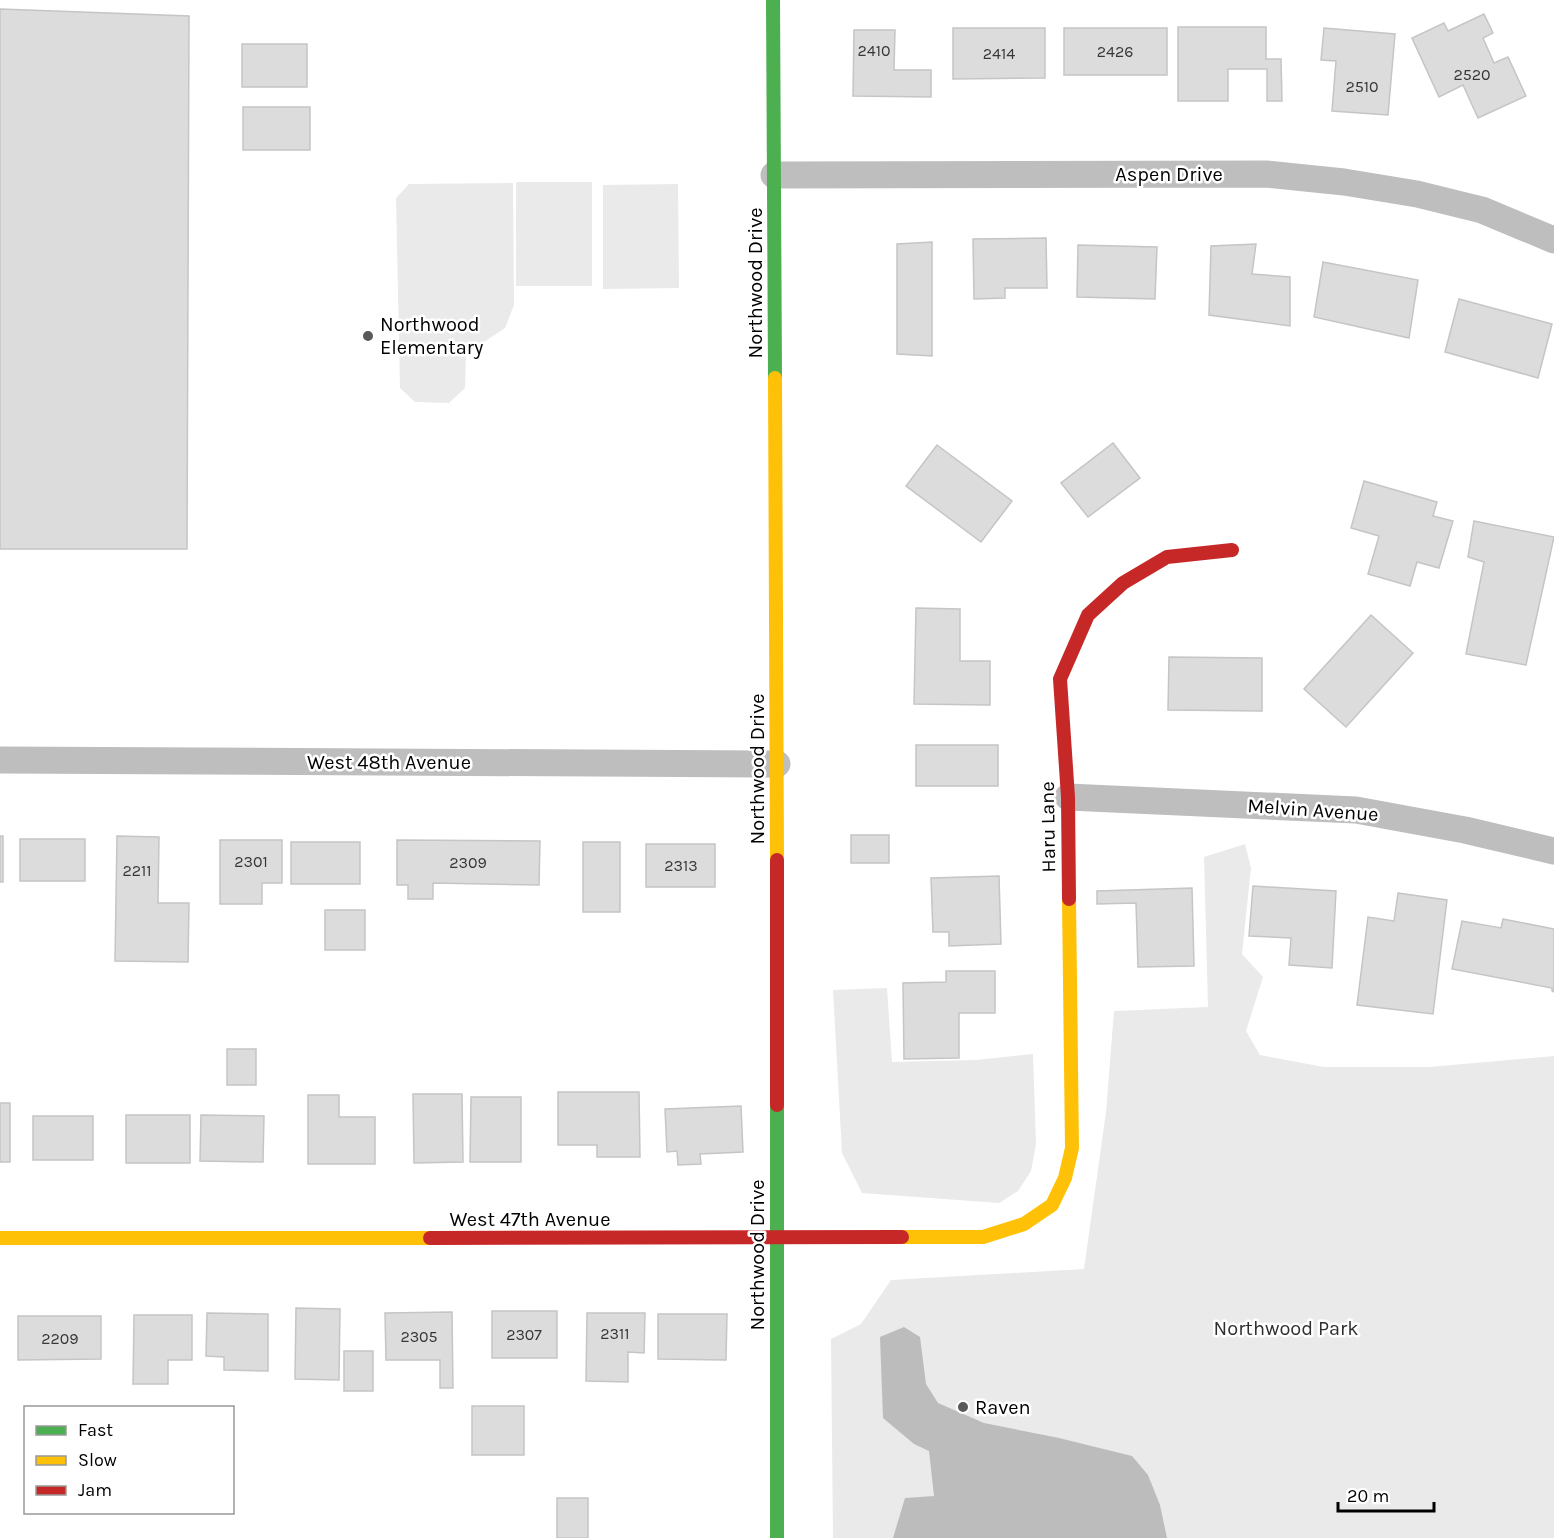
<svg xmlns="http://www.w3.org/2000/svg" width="1554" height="1538" viewBox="0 0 1554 1538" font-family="Karla,sans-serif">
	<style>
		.green { fill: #eaeaea }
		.water { fill: #bcbcbc }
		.building { fill: #dcdcdc; stroke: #c5c5c5; stroke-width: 1.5 }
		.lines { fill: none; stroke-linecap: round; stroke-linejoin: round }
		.street { stroke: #bebebe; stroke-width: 27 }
		.fast { stroke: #4caf50; stroke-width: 14 }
		.slow { stroke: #ffc107; stroke-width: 14 }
		.jam { stroke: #c62828; stroke-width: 14 }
		.poi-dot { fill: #595959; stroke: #fff; stroke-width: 2 }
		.labels { text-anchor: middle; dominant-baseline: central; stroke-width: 5; stroke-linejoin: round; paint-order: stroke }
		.number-label { font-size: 16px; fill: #373737 }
		.street-label { font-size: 20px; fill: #000; stroke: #fff }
		.poi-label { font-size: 20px; fill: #000; stroke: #fff; text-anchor: start }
		.park-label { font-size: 20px; fill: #2f2f2f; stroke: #fff }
	</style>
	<rect width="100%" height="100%" fill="#fff"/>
	<g class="green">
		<rect x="516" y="182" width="76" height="104"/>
		<path d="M 513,183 L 514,305 L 505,328 L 466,354 L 465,388 L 449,403 L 415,402 L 400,388 L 396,198 L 409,184 Z"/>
		<path d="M 678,184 L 679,288 L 603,289 L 603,185 Z"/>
		<path d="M 1245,844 L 1251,868 L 1242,954 L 1263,977 L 1246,1031 L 1260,1055 L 1324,1067 L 1429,1067 L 1554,1056 L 1554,1538 L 833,1538 L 831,1339 L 861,1324 L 891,1280 L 1084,1269 L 1106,1112 L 1114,1011 L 1208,1007 L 1204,857 Z"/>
		<path d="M 887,988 L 892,1062 L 976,1060 L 1033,1054 L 1036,1144 L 1031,1171 L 1018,1191 L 999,1203 L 862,1193 L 842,1153 L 833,990 Z"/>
	</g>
	<path class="water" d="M 904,1327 L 920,1337 L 926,1384 L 938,1403 L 984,1423 L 1059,1438 L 1132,1456 L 1148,1475 L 1160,1505 L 1167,1538 L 893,1538 L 905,1498 L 934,1496 L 929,1451 L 914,1444 L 883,1418 L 880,1337 Z"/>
	<g class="building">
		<path d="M 0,9 L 189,16 L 187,549 L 0,549 Z"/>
		<path d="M 1484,14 L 1493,33 L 1483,38 L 1494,63 L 1508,57 L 1526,96 L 1478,118 L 1463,85 L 1439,97 L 1412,38 L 1444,23 L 1448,31 Z"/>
		<path d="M 1178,27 L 1266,27 L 1266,59 L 1281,59 L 1282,101 L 1267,101 L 1267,69 L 1228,69 L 1228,101 L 1178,101 Z"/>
		<path d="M 953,28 L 1045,28 L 1045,78 L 953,79 Z"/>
		<rect x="1064" y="28" width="103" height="47"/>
		<path d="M 1324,28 L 1395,34 L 1388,115 L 1332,111 L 1336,61 L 1321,60 Z"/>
		<path d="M 854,30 L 895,30 L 894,70 L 931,70 L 931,97 L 853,96 Z"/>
		<rect x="242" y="44" width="65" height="43"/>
		<rect x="243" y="107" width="67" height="43"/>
		<path d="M 1046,238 L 1047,288 L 1005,288 L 1005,298 L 974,299 L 973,239 Z"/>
		<path d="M 932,242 L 932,356 L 897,354 L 897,244 Z"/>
		<path d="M 1256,244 L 1252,274 L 1290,277 L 1290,326 L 1209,315 L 1211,246 Z"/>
		<path d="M 1078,245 L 1157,247 L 1155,299 L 1077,297 Z"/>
		<path d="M 1323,262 L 1418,280 L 1409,338 L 1314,317 Z"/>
		<path d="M 1459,299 L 1552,324 L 1538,378 L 1445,352 Z"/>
		<path d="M 1113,443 L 1140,478 L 1088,517 L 1061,483 Z"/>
		<path d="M 937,445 L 1012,501 L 981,542 L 906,486 Z"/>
		<path d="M 1364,481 L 1437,502 L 1433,516 L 1453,521 L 1439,568 L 1417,562 L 1410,586 L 1368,574 L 1379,536 L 1351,528 Z"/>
		<path d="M 1474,521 L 1554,537 L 1526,665 L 1466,654 L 1484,562 L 1468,557 Z"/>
		<path d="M 916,608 L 960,609 L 960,661 L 990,661 L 990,705 L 914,704 Z"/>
		<path d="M 1371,615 L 1413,653 L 1346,727 L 1304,689 Z"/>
		<path d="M 1169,657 L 1262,658 L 1262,711 L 1168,710 Z"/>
		<rect x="916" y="745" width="82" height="41"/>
		<rect x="851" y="835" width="38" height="28"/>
		<rect x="0" y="836" width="3" height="46"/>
		<path d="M 117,836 L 159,837 L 158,903 L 189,903 L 188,962 L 115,961 Z"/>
		<rect x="20" y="839" width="65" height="42"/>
		<path d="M 220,840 L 282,840 L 282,883 L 262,883 L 262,904 L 220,904 Z"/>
		<path d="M 397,840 L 540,841 L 539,885 L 433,883 L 433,899 L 408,899 L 408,885 L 397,885 Z"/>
		<rect x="291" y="842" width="69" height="42"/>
		<rect x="583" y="842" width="37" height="70"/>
		<rect x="646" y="844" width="69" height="43"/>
		<path d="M 999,876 L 1001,944 L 949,946 L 949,932 L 933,932 L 931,878 Z"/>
		<path d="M 1253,886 L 1336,891 L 1332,968 L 1289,965 L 1291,938 L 1249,936 Z"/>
		<path d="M 1192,888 L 1194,966 L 1138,967 L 1136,903 L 1097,904 L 1097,891 Z"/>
		<path d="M 1398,893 L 1447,900 L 1433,1014 L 1357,1005 L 1368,917 L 1394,921 Z"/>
		<rect x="325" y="910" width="40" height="40"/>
		<path d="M 1503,919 L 1554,929 L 1554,992 L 1552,991 L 1552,988 L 1452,969 L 1462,921 L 1501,928 Z"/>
		<path d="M 946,971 L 995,971 L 995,1013 L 959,1013 L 959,1058 L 904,1059 L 903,983 L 946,982 Z"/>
		<rect x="227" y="1049" width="29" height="36"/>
		<path d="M 558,1092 L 639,1092 L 640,1157 L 597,1157 L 597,1145 L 558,1145 Z"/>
		<path d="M 413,1094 L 462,1094 L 463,1162 L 414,1163 Z"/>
		<path d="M 308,1095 L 339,1095 L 339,1117 L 375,1117 L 375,1164 L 308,1164 Z"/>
		<path d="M 471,1097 L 521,1097 L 521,1162 L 470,1162 Z"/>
		<rect x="0" y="1103" width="10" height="59"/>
		<path d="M 741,1106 L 743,1152 L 700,1154 L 701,1164 L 678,1165 L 677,1151 L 667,1152 L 665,1109 Z"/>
		<rect x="126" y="1115" width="64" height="48"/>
		<path d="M 201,1115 L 264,1116 L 263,1162 L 200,1161 Z"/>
		<rect x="33" y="1116" width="60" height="44"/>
		<path d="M 296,1308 L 340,1309 L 339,1380 L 295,1379 Z"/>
		<rect x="492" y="1311" width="65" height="47"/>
		<path d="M 452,1312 L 453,1388 L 440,1388 L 440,1360 L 386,1360 L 385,1313 Z"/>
		<path d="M 207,1313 L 268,1314 L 268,1371 L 224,1370 L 224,1357 L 206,1356 Z"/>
		<path d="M 587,1313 L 645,1313 L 644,1353 L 628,1352 L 628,1382 L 586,1381 Z"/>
		<path d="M 658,1314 L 727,1314 L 726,1360 L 658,1359 Z"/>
		<path d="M 134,1315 L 192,1315 L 192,1360 L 168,1360 L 168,1384 L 133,1384 Z"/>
		<path d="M 18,1316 L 101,1316 L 101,1359 L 18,1360 Z"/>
		<rect x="344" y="1351" width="29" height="40"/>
		<rect x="472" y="1406" width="52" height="49"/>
		<rect x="557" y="1498" width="31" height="40"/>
	</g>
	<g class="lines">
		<g class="street">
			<path d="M 774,175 L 1266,174 L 1344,182 L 1417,194 L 1482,210 L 1554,240"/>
			<path d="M 0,760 L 777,764"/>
			<path d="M 1068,797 L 1356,810 L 1465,830 L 1554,851"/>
		</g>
		<g class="fast">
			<path d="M 773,0 L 775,378"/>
			<path d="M 777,1105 L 777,1538"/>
		</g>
		<g class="slow">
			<path d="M 775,378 L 777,860"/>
			<path d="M 902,1237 L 983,1237 L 1024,1224 L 1052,1205 L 1065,1178 L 1072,1148 L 1069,899"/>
			<path d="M 0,1238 L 430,1238"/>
		</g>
		<g class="jam">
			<path d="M 777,860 L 777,1105"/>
			<path d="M 1069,899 L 1068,797 L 1060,679 L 1088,615 L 1123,583 L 1167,557 L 1232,550"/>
			<path d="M 430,1238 L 902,1237"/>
		</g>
	</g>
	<g class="poi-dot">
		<circle cx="368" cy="336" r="6"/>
		<circle cx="963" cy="1407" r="6"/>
	</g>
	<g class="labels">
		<g class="number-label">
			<text x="874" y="50">2410</text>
			<text x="1115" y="51">2426</text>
			<text x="999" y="53">2414</text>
			<text x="1472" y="74">2520</text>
			<text x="1362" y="86">2510</text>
			<text x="251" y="861">2301</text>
			<text x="468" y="862">2309</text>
			<text x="681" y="865">2313</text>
			<text x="137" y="870">2211</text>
			<text x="615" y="1333">2311</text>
			<text x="524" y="1334">2307</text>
			<text x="419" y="1336">2305</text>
			<text x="60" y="1338">2209</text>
		</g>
		<g class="street-label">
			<text x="1169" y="174">Aspen Drive</text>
			<text transform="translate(755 283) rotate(-90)">Northwood Drive</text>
			<text x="389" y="762">West 48th Avenue</text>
			<text transform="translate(757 769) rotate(-90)">Northwood Drive</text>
			<text transform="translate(1313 810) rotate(4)">Melvin Avenue</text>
			<text transform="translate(1048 827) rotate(-91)">Haru Lane</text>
			<text x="530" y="1219">West 47th Avenue</text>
			<text transform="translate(757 1255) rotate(-90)">Northwood Drive</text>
		</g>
		<g class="poi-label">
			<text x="380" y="324">Northwood<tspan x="380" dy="23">Elementary</tspan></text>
			<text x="975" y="1407">Raven</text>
		</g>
		<g class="park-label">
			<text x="1286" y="1328">Northwood Park</text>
		</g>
	</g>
	<rect x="24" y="1406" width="210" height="108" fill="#ffffff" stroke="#999999" stroke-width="1.5"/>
	<rect x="36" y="1426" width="30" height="9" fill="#4caf50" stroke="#999999" stroke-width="1.5"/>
	<text x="78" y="1436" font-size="18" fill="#000000">Fast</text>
	<rect x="36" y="1456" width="30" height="9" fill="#ffc107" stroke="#999999" stroke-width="1.5"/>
	<text x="78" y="1466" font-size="18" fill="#000000">Slow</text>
	<rect x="36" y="1486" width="30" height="9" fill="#c62828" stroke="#999999" stroke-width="1.5"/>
	<text x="78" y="1496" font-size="18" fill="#000000">Jam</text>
	<path d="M1338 1502v9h96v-9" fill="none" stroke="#000000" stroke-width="3"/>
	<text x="1347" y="1502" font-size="18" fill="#000000" stroke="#ffffff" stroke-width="4.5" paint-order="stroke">20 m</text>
</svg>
